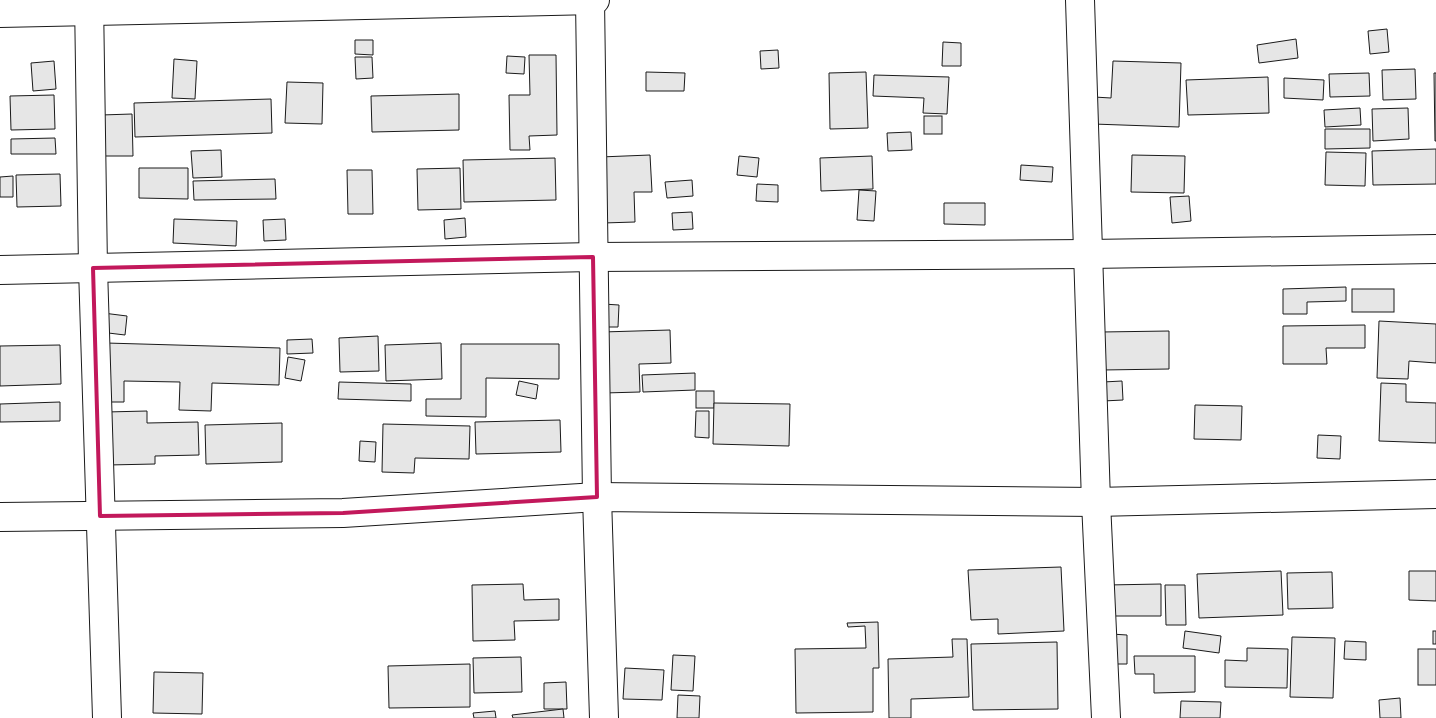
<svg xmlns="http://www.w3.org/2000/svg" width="1436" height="718" viewBox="0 0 1436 718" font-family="Mulish,sans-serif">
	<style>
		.building { fill: #e6e6e6; stroke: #1a1a1a }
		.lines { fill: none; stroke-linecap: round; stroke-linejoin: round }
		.minor-casing { stroke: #1a1a1a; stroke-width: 30 }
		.minor { stroke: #fff; stroke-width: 28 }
		.marked { fill: none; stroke: #c2185b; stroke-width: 4; stroke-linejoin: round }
	</style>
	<rect width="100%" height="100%" fill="#fff"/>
	<g class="building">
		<path d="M 1387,29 L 1389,52 L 1370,54 L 1368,31 Z"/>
		<path d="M 1296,39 L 1298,58 L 1259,63 L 1257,45 Z"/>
		<path d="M 355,40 L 373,40 L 373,55 L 355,54 Z"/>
		<path d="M 943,42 L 961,43 L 961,66 L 942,66 Z"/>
		<path d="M 778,50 L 779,68 L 761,69 L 760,51 Z"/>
		<path d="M 529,55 L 556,55 L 557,135 L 529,136 L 530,150 L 510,150 L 509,95 L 530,95 Z"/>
		<path d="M 507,56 L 525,57 L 524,74 L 506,73 Z"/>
		<path d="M 355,57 L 372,57 L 373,78 L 356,79 Z"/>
		<path d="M 174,59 L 197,61 L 195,99 L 172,98 Z"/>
		<path d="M 54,61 L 56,89 L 33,91 L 31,63 Z"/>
		<path d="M 1113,61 L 1181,63 L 1179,127 L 1093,124 L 1094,97 L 1111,98 Z"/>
		<path d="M 1415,69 L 1416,99 L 1383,100 L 1382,70 Z"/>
		<path d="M 646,72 L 685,73 L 684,91 L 646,91 Z"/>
		<path d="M 866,72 L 868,128 L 830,129 L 829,73 Z"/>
		<path d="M 1369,73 L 1370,96 L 1330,97 L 1329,74 Z"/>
		<path d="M 1434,73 L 1436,73 L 1436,141 L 1435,141 Z"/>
		<path d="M 874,75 L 949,77 L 947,114 L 923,113 L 924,98 L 873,96 Z"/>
		<path d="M 1268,77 L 1269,113 L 1188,115 L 1186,80 Z"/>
		<path d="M 1284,78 L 1324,80 L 1323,100 L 1284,98 Z"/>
		<path d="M 287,82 L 323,83 L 322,124 L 285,123 Z"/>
		<path d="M 459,94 L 459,130 L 372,132 L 371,96 Z"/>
		<path d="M 54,95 L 55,129 L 11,130 L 10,96 Z"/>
		<path d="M 271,99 L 272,133 L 135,137 L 134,103 Z"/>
		<path d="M 1360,108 L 1361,125 L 1325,127 L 1324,110 Z"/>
		<path d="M 1408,108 L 1409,139 L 1373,141 L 1372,109 Z"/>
		<path d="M 132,114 L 133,156 L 101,156 L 101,115 Z"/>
		<rect x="924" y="116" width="18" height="18"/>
		<path d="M 1325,129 L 1370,129 L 1370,148 L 1325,149 Z"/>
		<path d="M 911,132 L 912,150 L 888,151 L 887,133 Z"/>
		<path d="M 55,138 L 56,154 L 11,154 L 11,139 Z"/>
		<path d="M 1436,149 L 1436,184 L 1373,185 L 1372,151 Z"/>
		<path d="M 221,150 L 222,177 L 193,178 L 191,151 Z"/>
		<path d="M 1326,152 L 1366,153 L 1365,186 L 1325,185 Z"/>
		<path d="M 650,155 L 652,192 L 634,192 L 635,222 L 603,223 L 600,157 Z"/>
		<path d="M 1132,155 L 1185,156 L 1184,193 L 1131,192 Z"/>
		<path d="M 739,156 L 759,158 L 757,177 L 737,175 Z"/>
		<path d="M 872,156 L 873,189 L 821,191 L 820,158 Z"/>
		<path d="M 555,158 L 556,200 L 464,202 L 463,160 Z"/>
		<path d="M 1021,165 L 1053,167 L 1052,182 L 1020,180 Z"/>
		<path d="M 139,168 L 188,168 L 188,199 L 139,198 Z"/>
		<path d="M 460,168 L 461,209 L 418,210 L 417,169 Z"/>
		<path d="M 347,170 L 372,170 L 373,214 L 348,214 Z"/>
		<path d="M 60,174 L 61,206 L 17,207 L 16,175 Z"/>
		<path d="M 13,176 L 13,197 L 0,197 L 0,177 Z"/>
		<path d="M 275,179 L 276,199 L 194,200 L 193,181 Z"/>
		<path d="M 692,180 L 693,196 L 667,198 L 665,182 Z"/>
		<path d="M 757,184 L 778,185 L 778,202 L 756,201 Z"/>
		<path d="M 859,190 L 876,191 L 874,221 L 857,220 Z"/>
		<path d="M 1189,196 L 1191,221 L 1172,223 L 1170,197 Z"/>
		<path d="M 944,203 L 985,203 L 985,225 L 944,224 Z"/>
		<path d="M 692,212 L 693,229 L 673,230 L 672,213 Z"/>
		<path d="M 465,218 L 466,237 L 445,239 L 444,220 Z"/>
		<path d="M 174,219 L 237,221 L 236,246 L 173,243 Z"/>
		<path d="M 285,219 L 286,240 L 264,241 L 263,220 Z"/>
		<path d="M 1346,287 L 1346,301 L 1307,302 L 1307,314 L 1283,314 L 1283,289 Z"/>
		<rect x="1352" y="289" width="42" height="23"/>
		<path d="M 603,304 L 619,305 L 618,327 L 603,327 Z"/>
		<path d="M 103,313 L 127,316 L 125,335 L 100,332 Z"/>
		<path d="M 1379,321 L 1436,324 L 1436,363 L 1409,361 L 1408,379 L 1377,378 Z"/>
		<path d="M 1365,325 L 1365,348 L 1326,348 L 1327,364 L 1283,364 L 1283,326 Z"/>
		<path d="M 670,330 L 671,363 L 639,364 L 640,392 L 604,393 L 602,332 Z"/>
		<path d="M 1169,331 L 1169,369 L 1102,370 L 1101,332 Z"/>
		<path d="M 378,336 L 379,371 L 340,372 L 339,338 Z"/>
		<path d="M 312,339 L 313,353 L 287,354 L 287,340 Z"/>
		<path d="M 106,343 L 280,348 L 279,385 L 212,383 L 211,411 L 179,410 L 180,382 L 124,381 L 124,402 L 104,402 Z"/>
		<path d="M 441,343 L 442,379 L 386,381 L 385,345 Z"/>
		<path d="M 461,344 L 559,344 L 559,379 L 486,378 L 486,417 L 426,416 L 426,399 L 461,399 Z"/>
		<path d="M 60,345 L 61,384 L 0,386 L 0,346 Z"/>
		<path d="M 288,357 L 305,360 L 301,381 L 285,378 Z"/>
		<path d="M 695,373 L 695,390 L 643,392 L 642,375 Z"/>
		<path d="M 519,381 L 538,385 L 536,399 L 516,395 Z"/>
		<path d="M 1122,381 L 1123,400 L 1103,401 L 1103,382 Z"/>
		<path d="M 339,382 L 411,384 L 411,401 L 338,399 Z"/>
		<path d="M 1381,383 L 1406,384 L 1406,402 L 1436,403 L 1436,443 L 1379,441 Z"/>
		<rect x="696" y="391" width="18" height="17"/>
		<path d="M 60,402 L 60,421 L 0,422 L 0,404 Z"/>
		<path d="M 714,403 L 790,404 L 789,446 L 713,444 Z"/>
		<path d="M 1195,405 L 1242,406 L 1241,440 L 1194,439 Z"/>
		<path d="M 147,411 L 147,423 L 198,422 L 199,455 L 155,456 L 155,464 L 108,465 L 106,412 Z"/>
		<path d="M 696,411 L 709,411 L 709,438 L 695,437 Z"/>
		<path d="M 560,420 L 561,452 L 476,454 L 475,422 Z"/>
		<path d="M 282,423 L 282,462 L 206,464 L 205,425 Z"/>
		<path d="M 383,424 L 470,426 L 469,459 L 415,458 L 414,473 L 382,472 Z"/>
		<path d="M 1318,435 L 1341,436 L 1340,459 L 1317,458 Z"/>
		<path d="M 360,441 L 376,442 L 375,462 L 359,461 Z"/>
		<path d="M 1061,567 L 1064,631 L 998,634 L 998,619 L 971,620 L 968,570 Z"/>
		<path d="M 1281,571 L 1283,615 L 1199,618 L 1197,574 Z"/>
		<path d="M 1409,571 L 1436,571 L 1436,601 L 1409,600 Z"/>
		<path d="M 1332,572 L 1333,608 L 1288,609 L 1287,573 Z"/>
		<path d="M 523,584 L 524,600 L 559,599 L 559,620 L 514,621 L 515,640 L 473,641 L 472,585 Z"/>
		<path d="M 1161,584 L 1161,616 L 1107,616 L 1107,585 Z"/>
		<path d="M 1165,585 L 1185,585 L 1186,625 L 1166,625 Z"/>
		<path d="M 878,622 L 879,668 L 873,668 L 873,712 L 796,713 L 795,649 L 866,648 L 865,626 L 848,627 L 847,623 Z"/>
		<path d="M 1185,631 L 1221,636 L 1219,653 L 1183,648 Z"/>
		<rect x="1433" y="631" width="3" height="13"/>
		<path d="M 1111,634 L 1127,635 L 1127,664 L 1110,664 Z"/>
		<path d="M 1292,637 L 1335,638 L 1333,698 L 1290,697 Z"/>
		<path d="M 952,639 L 967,639 L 969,697 L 911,699 L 911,718 L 889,718 L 888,659 L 953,657 Z"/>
		<path d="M 1345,641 L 1366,642 L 1366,660 L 1344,659 Z"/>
		<path d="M 1057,642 L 1058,709 L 973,710 L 971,644 Z"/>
		<path d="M 1247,648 L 1288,649 L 1287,688 L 1225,687 L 1225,660 L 1247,661 Z"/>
		<rect x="1418" y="649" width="18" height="36"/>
		<path d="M 673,655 L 695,656 L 693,691 L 671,690 Z"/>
		<path d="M 1134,656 L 1195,656 L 1195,692 L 1154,693 L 1154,674 L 1135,674 Z"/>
		<path d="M 521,657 L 522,692 L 474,693 L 473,658 Z"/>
		<path d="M 470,664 L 470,707 L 389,708 L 388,666 Z"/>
		<path d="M 625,668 L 664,670 L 662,700 L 623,699 Z"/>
		<path d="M 154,672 L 203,673 L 202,714 L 153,713 Z"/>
		<path d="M 566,682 L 567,709 L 544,709 L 544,683 Z"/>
		<path d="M 678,695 L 700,696 L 699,718 L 677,718 Z"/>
		<path d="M 1400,698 L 1401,718 L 1380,718 L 1379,700 Z"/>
		<path d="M 1181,701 L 1221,702 L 1220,718 L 1180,718 Z"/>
		<path d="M 563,709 L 564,718 L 513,718 L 512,715 Z"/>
		<path d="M 495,711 L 496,718 L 474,718 L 473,713 Z"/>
	</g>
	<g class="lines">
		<defs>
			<g id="minor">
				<path d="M 89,0 L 93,268 L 107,718"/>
				<path d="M 590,0 L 597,497 L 604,718"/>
				<path d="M 1080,0 L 1096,502 L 1106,718"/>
				<path d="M 0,13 L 595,0"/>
				<path d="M 0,270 L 593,257 L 1088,254 L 1436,249"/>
				<path d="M 0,517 L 343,513 L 597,497 L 1096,502 L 1436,494"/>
			</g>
		</defs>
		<use href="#minor" class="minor-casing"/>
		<use href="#minor" class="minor"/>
	</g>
	<path class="marked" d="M 593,257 L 597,497 L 343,513 L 100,516 L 93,268 Z"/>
</svg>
